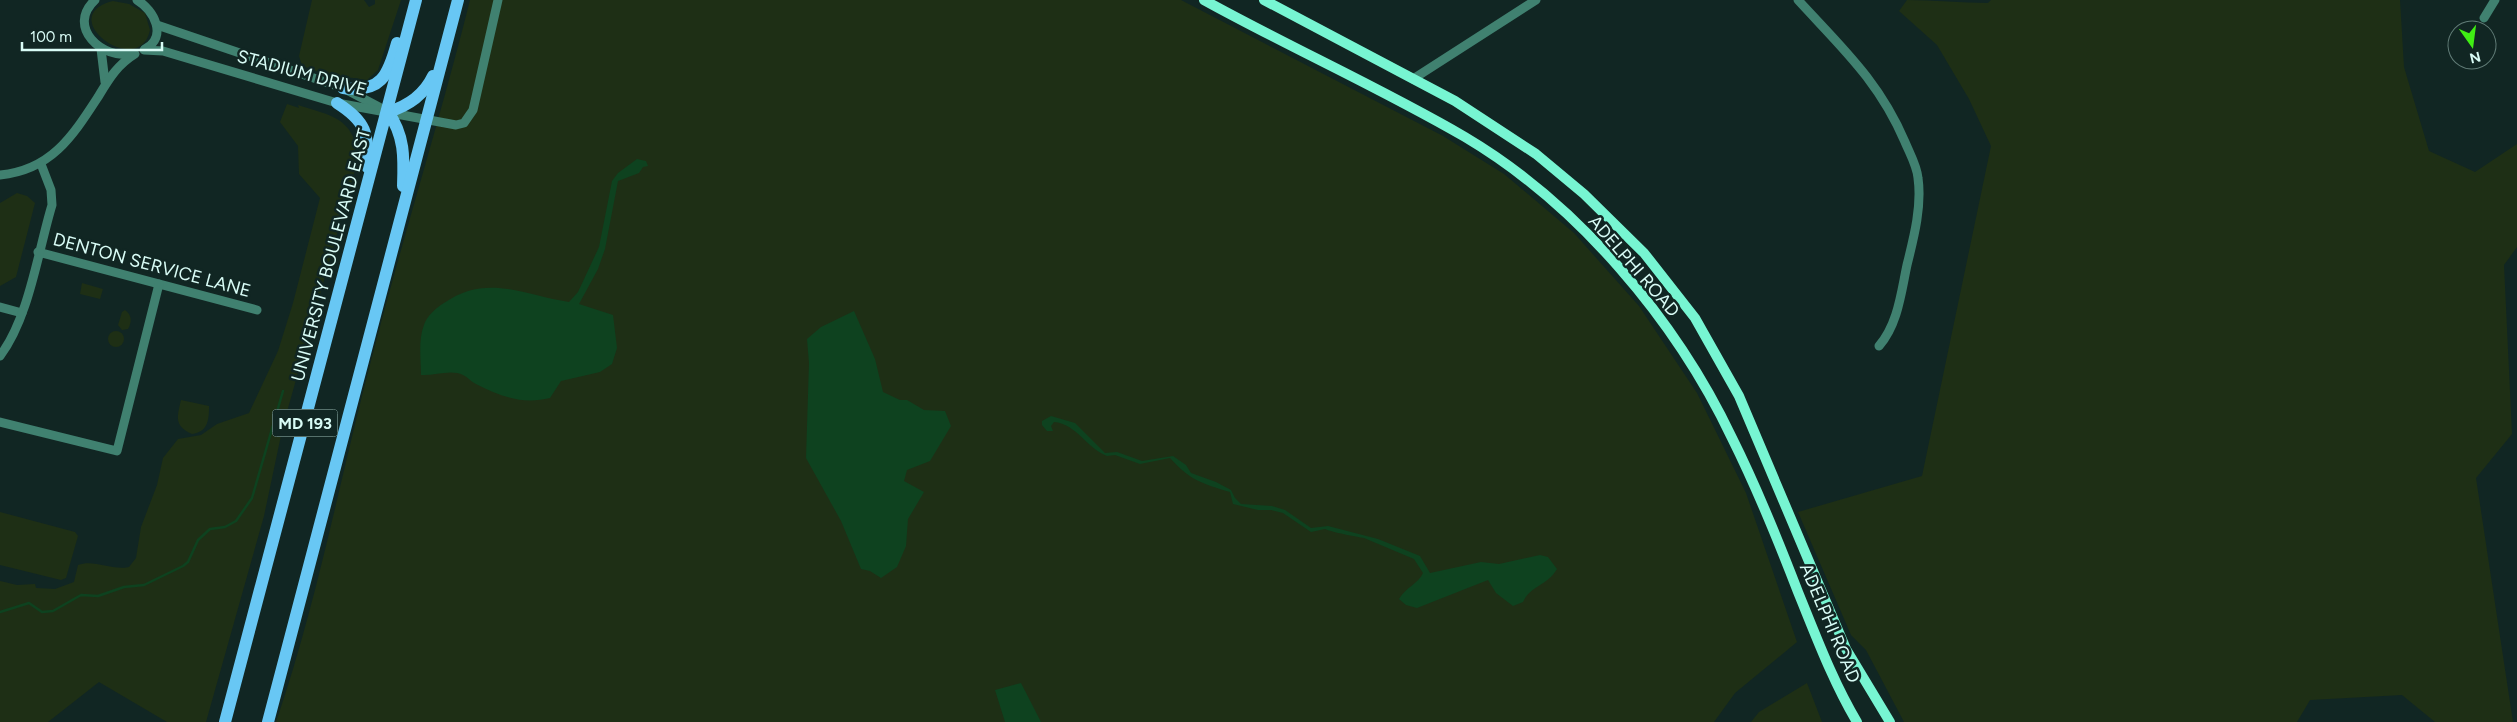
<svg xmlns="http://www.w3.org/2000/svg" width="2517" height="722" viewBox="0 0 2517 722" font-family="Figtree,sans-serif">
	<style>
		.green { fill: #1e2f15 }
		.water { fill: #0e421f }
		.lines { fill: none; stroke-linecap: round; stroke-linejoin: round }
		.stream { stroke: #0e421f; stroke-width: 2.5 }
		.street { stroke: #408170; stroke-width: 9 }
		.secondary { stroke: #77f5d2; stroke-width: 10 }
		.primary { stroke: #68c7f4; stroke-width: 12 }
		.labels { text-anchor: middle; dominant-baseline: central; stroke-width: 5; stroke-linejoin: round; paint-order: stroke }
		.shield { fill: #112623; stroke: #9dbcb7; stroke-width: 1 }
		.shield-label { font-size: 16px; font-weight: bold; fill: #d9fcf6 }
		.street-label { font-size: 18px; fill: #d9fcf6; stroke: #112623 }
	</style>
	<rect width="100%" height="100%" fill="#112623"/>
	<g class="green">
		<path d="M 312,0 L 364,0 L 369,7 L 375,4 L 375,0 L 401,0 L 378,70 L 367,80 L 325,74 L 302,66 L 299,56 Z"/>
		<path d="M 470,0 L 1181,0 L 1443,136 L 1504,174 L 1574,233 L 1639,306 L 1697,393 L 1746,493 L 1797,642 L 1735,693 L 1714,722 L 276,722 C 317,603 340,478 372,357 C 403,237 440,120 470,0 Z"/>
		<path d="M 1907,0 C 1934,0 1961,3 1988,3 L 1991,0 L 2400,0 L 2404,67 L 2429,151 L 2475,172 L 2517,144 L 2517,247 L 2504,265 L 2512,434 L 2476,478 L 2513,722 L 2435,722 L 2402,695 L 2310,700 L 2297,722 L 1904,722 L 1866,650 L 1851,635 L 1798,512 L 1922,476 L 1991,146 L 1969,99 L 1937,45 L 1899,11 Z"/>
		<path d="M 113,1 L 129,4 L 145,13 L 150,30 C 139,81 52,16 113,1 Z"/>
		<path d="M 287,104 L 299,108 L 298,105 C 332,116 352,117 359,156 L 283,426 L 264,516 L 206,722 L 167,722 L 99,682 L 48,722 L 0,722 L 0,581 L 17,585 L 35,584 L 36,588 L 55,589 L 74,582 L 78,565 C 95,559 111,571 129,567 L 136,558 L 141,527 L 157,485 L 163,458 L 178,439 L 201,435 L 217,424 L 249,413 L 278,351 L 293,303 L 320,198 L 299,174 L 298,146 L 280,122 Z"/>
		<path d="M 17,193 L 27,196 L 35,203 L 16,277 L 0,286 L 0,203 Z"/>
		<path d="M 82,283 L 103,289 L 100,299 L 80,294 Z"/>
		<path d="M 125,310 C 132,315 132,322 128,329 L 122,330 L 118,325 L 122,312 Z"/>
		<circle cx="116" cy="339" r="8"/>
		<path d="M 181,400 L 209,406 C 209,420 208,432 192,434 C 174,426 177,417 181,400 Z"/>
		<path d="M 0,512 L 75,532 L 78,536 L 66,578 L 61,580 L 0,565 Z"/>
		<path d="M 1807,683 L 1822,722 L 1751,722 L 1759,712 Z"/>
	</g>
	<g class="water">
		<path d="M 637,159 L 646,161 L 648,166 L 643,167 L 639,173 L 618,181 L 605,249 L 598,269 L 579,304 L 613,315 L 617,348 L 612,364 L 600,372 L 561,381 L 550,398 C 522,405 500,396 476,384 C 471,382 468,377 463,375 C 451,369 434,376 421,375 C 421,359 418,340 424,325 C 426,317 437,307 444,303 C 487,273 523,295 569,302 L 578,292 L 599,247 L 612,181 L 618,173 Z"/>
		<path d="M 854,311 L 875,359 L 883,392 L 900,400 L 907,400 L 924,410 L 945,411 L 951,426 L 930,461 L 907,470 L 904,481 L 924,492 L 908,519 L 906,546 L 897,567 L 881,578 L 870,571 L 861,569 L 841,521 L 806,458 L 809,363 L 807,339 L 821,327 Z"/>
		<path d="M 1051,416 L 1075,423 L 1105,453 L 1117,452 L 1142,461 L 1173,456 L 1186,465 L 1191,473 L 1216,482 L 1231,490 L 1235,498 L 1241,504 L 1272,506 L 1285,510 L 1311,528 L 1328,526 L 1378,539 L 1420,556 L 1430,573 L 1481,562 L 1499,564 L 1540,555 L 1548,557 L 1557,569 C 1547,586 1530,586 1523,602 L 1513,606 L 1496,593 L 1488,580 L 1417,608 L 1406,605 L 1399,599 C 1405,588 1419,583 1423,573 L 1414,559 L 1364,538 C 1357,537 1331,532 1325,529 L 1311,532 L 1283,513 L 1271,510 L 1258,510 L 1233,504 L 1230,492 C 1201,483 1191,481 1170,458 L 1140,464 L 1115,455 L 1107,456 C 1086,448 1077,424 1054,422 L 1051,426 L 1053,431 L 1047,431 L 1042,425 L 1042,421 Z"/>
		<path d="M 1021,683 L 1041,722 L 1005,722 L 995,690 Z"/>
	</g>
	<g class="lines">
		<path class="stream" d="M 0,612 L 29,603 L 42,612 L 53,611 L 81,595 L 98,596 L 124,587 L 144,585 L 183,566 L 188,562 L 198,540 L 210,529 L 225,527 L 236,521 L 252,498 L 283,391"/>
		<g class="street">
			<path d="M 95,0 C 66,27 102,60 133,54"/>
			<path d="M 137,0 C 154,10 168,37 145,49"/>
			<path d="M 1798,0 C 1842,48 1879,81 1905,142 C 1910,154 1917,166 1918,178 C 1922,206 1914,237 1907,265 C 1901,293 1898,324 1879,346"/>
			<path d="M 2484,18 L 2495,0"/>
			<path d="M 157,25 L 343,88 L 379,107"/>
			<path d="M 101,49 L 105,82"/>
			<path d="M 144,50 L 163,51 L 337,103 L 456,125 L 464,123 L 473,110 L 498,0"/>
			<path d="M 1413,79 L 1536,0"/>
			<path d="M 0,175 C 51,170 72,137 98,97 C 109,79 117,65 135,54"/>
			<path d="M 38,252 L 257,310"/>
			<path d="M 0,307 L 22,313"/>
			<path d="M 0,356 C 29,318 38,251 52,205 L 51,190 L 41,164"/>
			<path d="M 0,422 L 117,451 L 159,284"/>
		</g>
		<g class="secondary">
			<path d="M 1204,0 C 1289,47 1381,88 1465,137 C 1578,204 1676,320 1732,438 C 1757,488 1778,540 1798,592 C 1816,636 1833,682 1857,722"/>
			<path d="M 1264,0 L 1455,101 L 1536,154 L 1584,194 L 1644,253 L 1695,318 L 1739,396 L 1846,649 L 1890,722"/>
		</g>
		<g class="primary">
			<path d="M 343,88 C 381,93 388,76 397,43"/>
			<path d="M 337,103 C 367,122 368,133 367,167"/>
			<path d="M 388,112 C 405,136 404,158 403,186"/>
			<path d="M 388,112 C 408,106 424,95 433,76"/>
			<path d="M 225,722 L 416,0"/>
			<path d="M 268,722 L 458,0"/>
		</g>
	</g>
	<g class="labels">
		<rect class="shield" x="272.5" y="409.5" width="65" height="27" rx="4"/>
		<g class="shield-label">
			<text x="305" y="423">MD 193</text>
		</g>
		<g class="street-label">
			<text transform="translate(302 73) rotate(15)">STADIUM DRIVE</text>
			<text transform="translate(331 255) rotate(-75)">UNIVERSITY BOULEVARD EAST</text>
			<text transform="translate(152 265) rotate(15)">DENTON SERVICE LANE</text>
			<text transform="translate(1634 266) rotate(49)">ADELPHI ROAD</text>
			<text transform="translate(1830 623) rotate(67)">ADELPHI ROAD</text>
		</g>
	</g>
	<g transform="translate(2472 45) rotate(166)"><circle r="24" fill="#112623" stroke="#617c77"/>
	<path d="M0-4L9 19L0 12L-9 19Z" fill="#40ee14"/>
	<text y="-8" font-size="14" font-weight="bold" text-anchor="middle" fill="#d9fcf6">N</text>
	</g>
	<path d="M22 42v8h140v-8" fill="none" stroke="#d9fcf6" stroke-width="2.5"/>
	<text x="30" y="42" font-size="15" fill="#d9fcf6" stroke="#112623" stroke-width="4" paint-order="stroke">100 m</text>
</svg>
